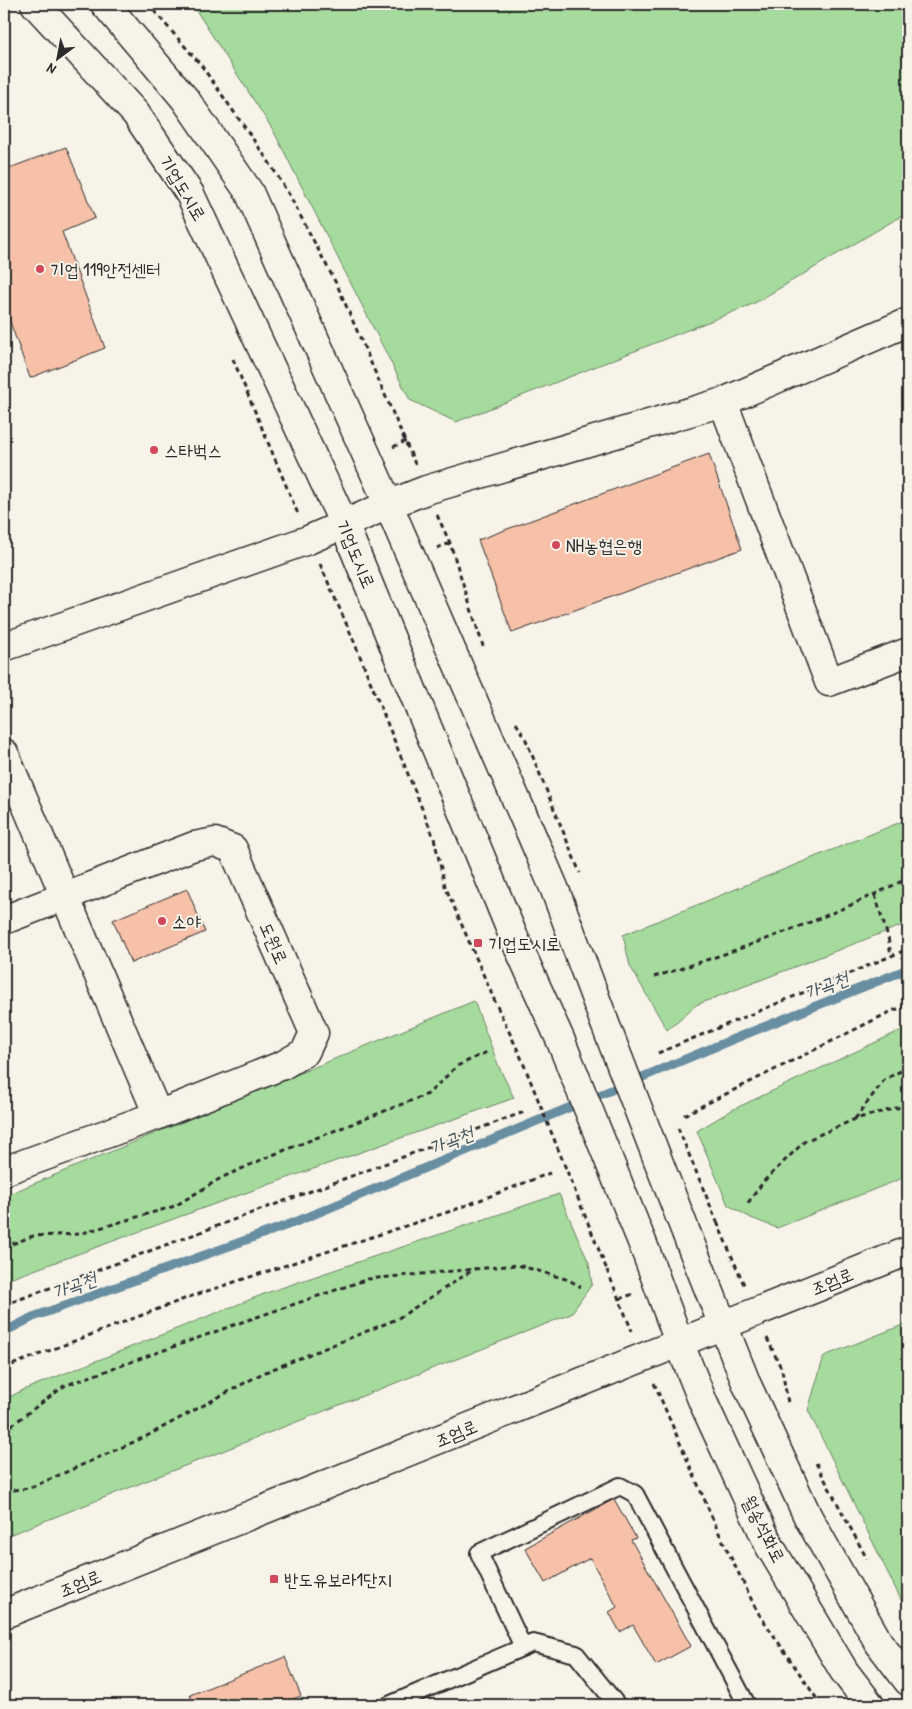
<svg xmlns="http://www.w3.org/2000/svg" width="912" height="1709" viewBox="0 0 912 1709" font-family="'Patrick Hand','Poor Story',sans-serif">
	<style>
		.green { fill: #a6db9e; stroke: #688364 }
		.lines { fill: none; stroke-linecap: round; stroke-linejoin: round }
		.stream { stroke: #688ea2; stroke-width: 9 }
		.building { fill: #f6c1a8; stroke: #2b2b2b }
		.service-casing { stroke: #2b2b2b; stroke-width: 20 }
		.minor-casing { stroke: #2b2b2b; stroke-width: 31 }
		.tertiary-casing { stroke: #2b2b2b; stroke-width: 31 }
		.path { stroke: #2b2b2b; stroke-width: 3; stroke-dasharray: 5 4; stroke-linecap: butt }
		.service { stroke: #f7f3e8; stroke-width: 16 }
		.minor { stroke: #f7f3e8; stroke-width: 28 }
		.tertiary { stroke: #f7f3e8; stroke-width: 28 }
		.tertiary-bridge-casing { stroke: #2b2b2b; stroke-width: 31; stroke-linecap: butt }
		.path-bridge { stroke: #2b2b2b; stroke-width: 3; stroke-dasharray: 5 4; stroke-linecap: butt }
		.tertiary-bridge { stroke: #f7f3e8; stroke-width: 28 }
		.poi-dot { fill: #d1495b; stroke: #f7f3e8; stroke-width: 2 }
		.labels { text-anchor: middle; dominant-baseline: central; stroke-width: 4; stroke-linejoin: round; paint-order: stroke }
		.street-label { font-size: 18px; fill: #2b2b2b; stroke: #f7f3e8 }
		.poi-label { font-size: 18px; fill: #2b2b2b; stroke: #f7f3e8; text-anchor: start }
		.water-label { font-size: 19px; font-style: italic; fill: #44545d; stroke: #f7f3e8 }
	</style>
	<rect width="100%" height="100%" fill="#f7f3e8"/>
	<filter id="ink" filterUnits="userSpaceOnUse"><feTurbulence type="fractalNoise" baseFrequency=".02" numOctaves="2"/><feDisplacementMap in="SourceGraphic" scale="10" xChannelSelector="R" yChannelSelector="G"/><feConvolveMatrix kernelMatrix="1 2 1 2 8 2 1 2 1" color-interpolation-filters="sRGB"/></filter>
	<g filter="url(#ink)">
		<g class="green">
			<path d="M 192,4 L 908,4 L 908,212 L 753,304 L 456,422 L 410,400 L 273,130 Z"/>
			<path d="M 908,819 L 908,923 L 696,1005 L 667,1030 L 630,966 L 623,935 Z"/>
			<path d="M 474,1001 L 499,1067 L 514,1098 L 220,1202 L 4,1281 L 4,1196 Z"/>
			<path d="M 908,1027 L 908,1176 L 777,1228 L 751,1218 L 728,1205 L 697,1131 L 732,1110 Z"/>
			<path d="M 559,1194 L 589,1263 L 592,1284 L 571,1314 L 4,1537 L 4,1400 L 23,1390 L 269,1292 Z"/>
			<path d="M 908,1323 L 908,1614 L 808,1410 L 824,1356 Z"/>
		</g>
		<g class="lines">
			<path class="stream" d="M 4,1332 L 33,1317 L 293,1223 L 736,1038 L 908,969"/>
		</g>
		<g class="building">
			<path d="M 66,147 L 95,218 L 62,232 L 105,348 L 30,378 L 4,305 L 4,170 Z"/>
			<path d="M 709,454 L 742,549 L 512,633 L 478,540 Z"/>
			<path d="M 187,889 L 205,932 L 131,963 L 113,920 Z"/>
			<path d="M 614,1499 L 636,1538 L 631,1540 L 691,1646 L 656,1665 L 633,1625 L 620,1632 L 609,1612 L 617,1607 L 590,1558 L 545,1583 L 525,1548 Z"/>
			<path d="M 285,1657 L 301,1696 L 277,1705 L 194,1705 L 190,1695 Z"/>
		</g>
		<g class="lines">
			<defs>
				<g id="service">
					<path d="M 523,1647 L 479,1553 L 620,1486 L 635,1494 L 747,1705"/>
					<path d="M 389,1705 L 533,1643 L 576,1654 L 617,1705"/>
				</g>
				<g id="minor">
					<path d="M 723,402 L 829,682 L 908,652"/>
					<path d="M 388,505 L 426,490 L 723,402 L 908,322"/>
					<path d="M 4,753 L 158,1115"/>
					<path d="M 4,920 L 194,846 L 215,842 L 233,849 L 314,1033 L 305,1052 L 283,1065 L 158,1115 L 4,1171"/>
				</g>
				<g id="tertiary">
					<path d="M 35,4 L 136,114 L 190,194 L 344,524 L 512,933 L 560,1039"/>
					<path d="M 105,4 L 185,99 L 249,192 L 375,474 L 532,836 L 555,890 L 604,1021"/>
					<path d="M 4,647 L 308,540 L 388,505"/>
					<path d="M 687,1235 L 747,1385 L 808,1517 L 879,1643 L 908,1681"/>
					<path d="M 646,1252 L 679,1342 L 703,1402 L 769,1545 L 844,1671 L 870,1705"/>
					<path d="M 4,1614 L 908,1251"/>
				</g>
			</defs>
			<use href="#service" class="service-casing"/>
			<use href="#minor" class="minor-casing"/>
			<use href="#tertiary" class="tertiary-casing"/>
			<g class="path">
				<path d="M 148,4 L 201,65 L 269,162 L 291,198 L 338,287 L 415,464"/>
				<path d="M 233,359 L 298,514"/>
				<path d="M 393,447 L 406,441"/>
				<path d="M 437,515 L 450,543 L 483,646"/>
				<path d="M 437,548 L 450,543"/>
				<path d="M 320,564 L 353,639 L 434,838 L 445,886 L 496,1004 L 520,1055"/>
				<path d="M 516,723 L 526,740 L 580,873"/>
				<path d="M 875,895 L 888,937 L 891,956"/>
				<path d="M 654,977 C 740,950 827,919 908,878"/>
				<path d="M 658,1053 L 908,949"/>
				<path d="M 684,1115 L 892,1011 L 908,1005"/>
				<path d="M 855,1119 L 884,1080 L 908,1067"/>
				<path d="M 748,1203 L 764,1181 L 805,1141 L 855,1119 L 908,1105"/>
				<path d="M 717,1222 L 745,1287"/>
				<path d="M 4,1247 L 33,1236 L 79,1234 L 175,1206 L 221,1178 L 270,1156 L 428,1094 L 457,1066 L 489,1051"/>
				<path d="M 607,1270 L 632,1331"/>
				<path d="M 619,1299 L 633,1294"/>
				<path d="M 4,1305 L 524,1112"/>
				<path d="M 767,1338 L 782,1370 L 788,1403"/>
				<path d="M 4,1368 L 192,1296 L 454,1210 L 550,1173"/>
				<path d="M 654,1383 L 718,1531 L 757,1611 L 821,1705"/>
				<path d="M 4,1431 L 64,1386 L 245,1321 L 368,1279 L 518,1265 L 569,1280 L 581,1287"/>
				<path d="M 816,1463 L 867,1559"/>
				<path d="M 4,1491 L 30,1488 L 145,1437 L 263,1373 L 397,1319 L 476,1268"/>
			</g>
			<use href="#service" class="service"/>
			<use href="#minor" class="minor"/>
			<use href="#tertiary" class="tertiary"/>
			<defs>
				<g id="tertiary-bridge">
					<path d="M 604,1021 L 687,1235"/>
					<path d="M 560,1039 L 646,1252"/>
				</g>
			</defs>
			<use href="#tertiary-bridge" class="tertiary-bridge-casing"/>
			<g class="path-bridge">
				<path d="M 520,1055 L 607,1270"/>
				<path d="M 678,1128 L 717,1222"/>
			</g>
			<use href="#tertiary-bridge" class="tertiary-bridge"/>
		</g>
	</g>
	<g class="poi-dot">
		<circle cx="40" cy="269" r="5"/>
		<circle cx="154" cy="450" r="5"/>
		<circle cx="556" cy="545" r="5"/>
		<circle cx="162" cy="921" r="5"/>
		<rect x="473" y="938" width="10" height="10" rx="2.5"/>
		<rect x="269" y="1574" width="10" height="10" rx="2.5"/>
	</g>
	<g class="labels">
		<g class="street-label">
			<text transform="translate(183 188) rotate(59)">기업도시로</text>
			<text transform="translate(356 554) rotate(67)">기업도시로</text>
			<text transform="translate(274 943) rotate(66)">도원로</text>
			<text transform="translate(832 1281) rotate(-22)">조엄로</text>
			<text transform="translate(456 1433) rotate(-22)">조엄로</text>
			<text transform="translate(764 1529) rotate(63)">월송석화로</text>
			<text transform="translate(80 1583) rotate(-22)">조엄로</text>
		</g>
		<g class="poi-label">
			<text x="50" y="269">기업 119안전센터</text>
			<text x="164" y="450">스타벅스</text>
			<text x="566" y="545">NH농협은행</text>
			<text x="172" y="921">소야</text>
			<text x="488" y="943">기업도시로</text>
			<text x="284" y="1579">반도유보라1단지</text>
		</g>
		<g class="water-label">
			<text transform="translate(826 985) rotate(-22)">가곡천</text>
			<text transform="translate(451 1140) rotate(-22)">가곡천</text>
			<text transform="translate(74 1285) rotate(-20)">가곡천</text>
		</g>
	</g>
	<rect width="912" height="1709" fill="none" stroke="#f7f3e8" stroke-width="20"/>
	<rect x="10" y="10" width="892" height="1689" fill="none" stroke="#2b2b2b" stroke-width="2" filter="url(#ink)"/>
	<g transform="translate(58 58) rotate(212)" stroke="#f7f3e8" stroke-width="4" paint-order="stroke">
	<path d="M0-4L9 19L0 12L-9 19Z" fill="#2b2b2b"/>
	<text y="-8" font-size="14" font-weight="bold" text-anchor="middle" fill="#2b2b2b">N</text>
	</g>
</svg>
